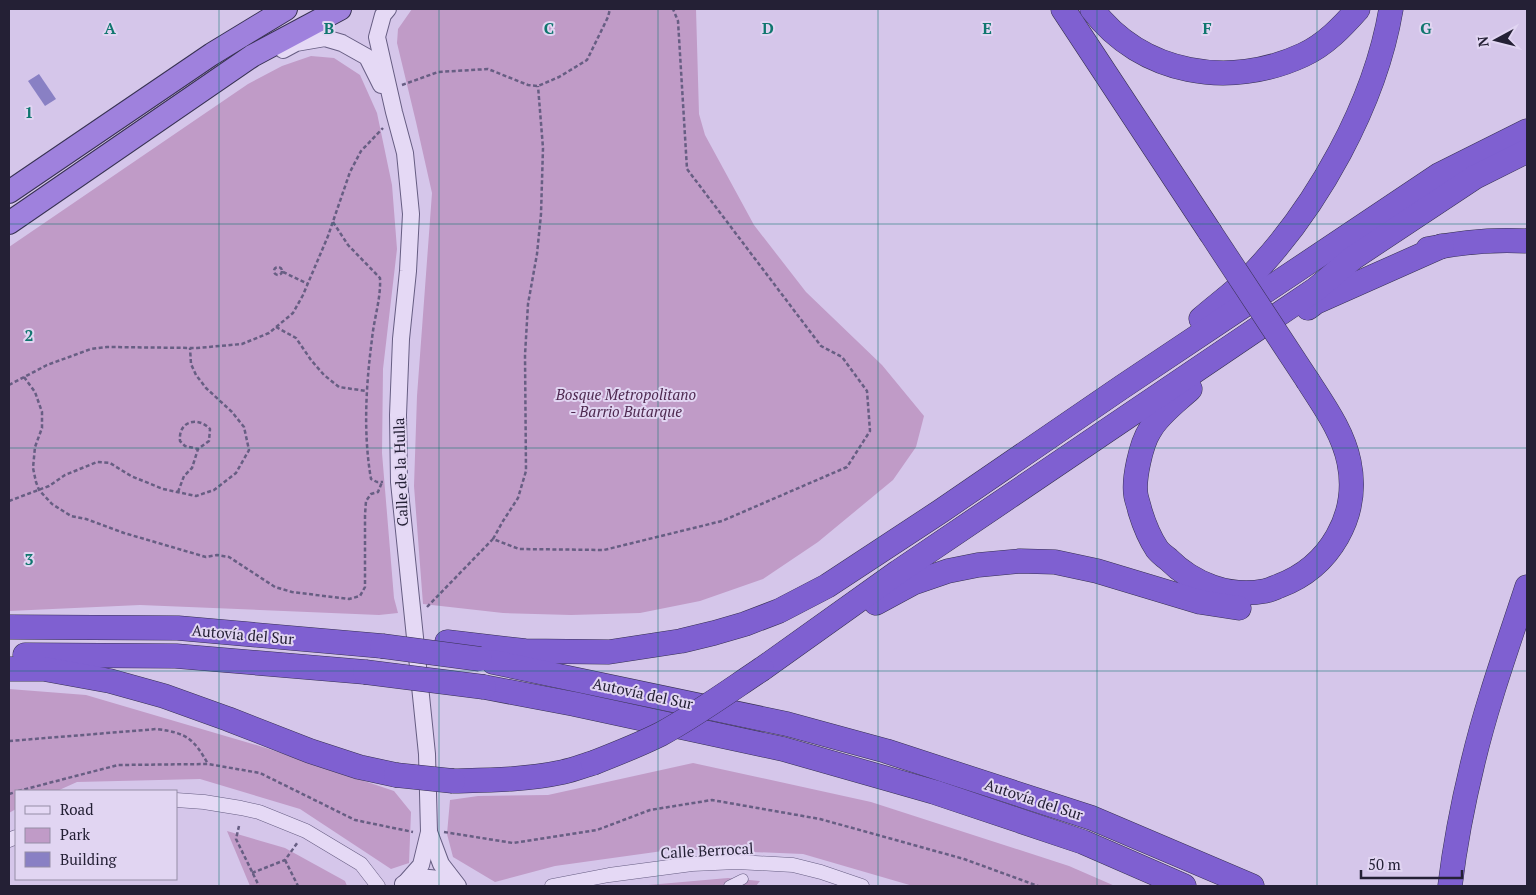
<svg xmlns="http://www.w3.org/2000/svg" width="1536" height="895" viewBox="0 0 1536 895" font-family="'PT Serif',serif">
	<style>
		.green { fill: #c09bc7 }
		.building { fill: #8980c4 }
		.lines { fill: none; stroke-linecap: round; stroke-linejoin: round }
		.pedestrian-casing { stroke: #675e83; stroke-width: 11 }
		.minor-casing { stroke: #675e83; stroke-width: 15 }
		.tertiary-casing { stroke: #675e83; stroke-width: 18 }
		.trunk-casing { stroke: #373152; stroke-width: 24 }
		.motorway-casing { stroke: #373152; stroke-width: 25 }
		.path { stroke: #675e83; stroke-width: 2.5; stroke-dasharray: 4 2.5; stroke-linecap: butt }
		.pedestrian { stroke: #e5d9f5; stroke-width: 10 }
		.minor { stroke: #e5d9f5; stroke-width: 14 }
		.tertiary { stroke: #e5d9f5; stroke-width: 16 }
		.trunk { stroke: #9f81dd; stroke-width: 22 }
		.motorway { stroke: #7f60d1; stroke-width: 24 }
		.motorway-bridge-casing { stroke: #373152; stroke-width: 25; stroke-linecap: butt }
		.motorway-bridge { stroke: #7f60d1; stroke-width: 24 }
		.grid { fill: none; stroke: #0f766e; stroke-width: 1; stroke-opacity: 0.55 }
		.labels { text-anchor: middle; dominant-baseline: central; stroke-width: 4; stroke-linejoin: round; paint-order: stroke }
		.park-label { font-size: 15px; font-style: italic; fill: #4e2950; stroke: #e1d5f2 }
		.street-label { font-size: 15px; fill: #242035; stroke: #e1d5f2 }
		.grid-label { font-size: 16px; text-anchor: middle; font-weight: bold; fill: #0f766e; stroke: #e1d5f2; stroke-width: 4; stroke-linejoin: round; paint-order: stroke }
	</style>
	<rect width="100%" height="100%" fill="#d5c6ea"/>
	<g class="green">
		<path d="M 412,9 L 696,9 L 699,114 L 705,135 L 754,225 L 806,292 L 882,365 L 924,416 L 916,447 L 893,480 L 818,542 L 763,579 L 700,601 L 640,613 L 571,615 L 503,613 L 423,604 L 414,486 L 417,396 L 432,193 L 416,122 L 397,43 L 398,29 Z"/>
		<path d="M 311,56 L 334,58 L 360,75 L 377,113 L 392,185 L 397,249 L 383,369 L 382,453 L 394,598 L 398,613 L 379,615 L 140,605 L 9,611 L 9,247 L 248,84 L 282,66 Z"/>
		<path d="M 9,689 L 86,695 L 263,747 L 394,791 L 411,812 L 409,863 L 391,869 L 300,809 L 200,779 L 77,782 L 57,791 L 16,791 L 16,809 L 9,813 Z"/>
		<path d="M 693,763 L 871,802 L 1069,866 L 1115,886 L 913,886 L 803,854 L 677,849 L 555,866 L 495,882 L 453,857 L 447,834 L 450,800 L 478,796 L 548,795 Z"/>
		<path d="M 227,831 L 285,848 L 345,881 L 347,886 L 250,886 Z"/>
		<path d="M 728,878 L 760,881 L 756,886 L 637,886 Z"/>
	</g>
	<path class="building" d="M 39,74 L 56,99 L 45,106 L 28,81 Z"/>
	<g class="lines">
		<defs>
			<path id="pedestrian" d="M 729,886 L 743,879"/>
			<g id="minor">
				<path d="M 176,800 L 204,802 L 241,808 L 259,812 L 306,831 L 361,864 L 378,886"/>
				<path d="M 9,840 L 16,837"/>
				<path d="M 552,886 L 609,875 L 692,864 L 737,862 L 793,865 L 821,872 L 862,886"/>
			</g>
			<g id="tertiary">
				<path d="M 388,9 L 383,15 L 377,37 L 394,112 L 405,153 L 411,214 L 408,271 L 401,339 L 398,415 L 399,482 L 427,754 L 429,832 L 421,865 L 406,882"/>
				<path d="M 283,50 L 296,43 L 325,38 L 342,43 L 367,57 L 381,85"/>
				<path d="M 429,832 L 441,864 L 458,886"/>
				<path d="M 403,884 C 419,875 440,876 455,886"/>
			</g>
			<g id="trunk">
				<path d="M 9,192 L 212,54 L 286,9"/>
				<path d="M 9,223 L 252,56 L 340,9"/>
			</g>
			<g id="motorway">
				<path d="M 1063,9 L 1210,232"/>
				<path d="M 1092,9 C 1142,75 1230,89 1303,55 C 1325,45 1342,27 1358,9"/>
				<path d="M 1428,249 C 1461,242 1494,239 1527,241"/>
				<path d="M 1308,308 L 1316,302 L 1442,246"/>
				<path d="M 1201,319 C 1217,305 1235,292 1250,277 C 1317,208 1375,104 1391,9"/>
				<path d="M 1190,389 C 1176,402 1159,414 1150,430 C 1141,444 1133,480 1136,496 C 1137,501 1139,506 1140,511 C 1144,524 1149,537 1157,549 C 1160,553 1164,556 1168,559 C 1193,584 1229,598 1265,591 C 1270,590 1274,588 1279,586 C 1330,567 1360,515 1349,462 C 1343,432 1324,406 1308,381"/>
				<path d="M 876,603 L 913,583 L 948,571 L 978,565 L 1020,561 L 1055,562 L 1097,571 L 1200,602 L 1239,608"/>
				<path d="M 9,627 L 178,628 L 382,646"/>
				<path d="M 447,642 L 525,651 L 609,652 L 681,641 L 714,633 L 745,624 L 779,611 L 827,586 L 941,511 L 1122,387 L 1439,175 L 1527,131"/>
				<path d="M 25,655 L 176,656 L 365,672"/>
				<path d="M 493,662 L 787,724 L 886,751 L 1092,818 L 1252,886"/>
				<path d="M 9,669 L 44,669 L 110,681 L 164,696 L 228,719 L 310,751 L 359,767 L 396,775"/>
				<path d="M 762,669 L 898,572 L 1316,289 L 1353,258 L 1475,177 L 1527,151"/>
				<path d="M 484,687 L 574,704 L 783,749 L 934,792 L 1083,842 L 1184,886"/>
				<path d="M 453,781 C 489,780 526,780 563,772 C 573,770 583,766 593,763"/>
				<path d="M 1450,886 C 1455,844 1463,803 1473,762 C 1487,703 1508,645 1527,587"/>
			</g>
		</defs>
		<use href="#pedestrian" class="pedestrian-casing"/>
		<use href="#minor" class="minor-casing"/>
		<use href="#tertiary" class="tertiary-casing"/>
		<use href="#trunk" class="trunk-casing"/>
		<use href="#motorway" class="motorway-casing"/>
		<g class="path">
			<path d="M 402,85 L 438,72 L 488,69 L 528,85 L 538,86 L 559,77 L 587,60 L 608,17 L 610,9"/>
			<path d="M 333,222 L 348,245 L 380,278 C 381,299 374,318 372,339 C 366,385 363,433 371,479 L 377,482 L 383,482"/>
			<circle cx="278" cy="271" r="4"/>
			<path d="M 283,272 L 308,284"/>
			<path d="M 276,327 L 296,338 L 311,360 L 324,375 L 339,387 L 366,391"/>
			<path d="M 24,377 L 35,392 L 42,412 L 42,428 L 35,447 L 33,468 L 36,482 L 39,490 L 52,504 L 71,516 L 86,519 L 124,533 L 206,557 L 217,555 L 229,557 L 275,587 L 292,592 L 349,599 L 360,596 L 365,587 L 365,515 L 366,501 L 371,494 L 378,492 L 382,482"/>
			<path d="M 9,385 L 47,365 L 91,349 L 107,347 L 197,348 L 242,344 L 269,333 L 293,313 L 303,295 L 328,236 L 350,172 L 361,151 L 383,128"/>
			<path d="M 178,492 L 184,476 L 192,468 L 198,449 L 209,441 L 210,429 C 198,416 178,421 180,441 L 185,446 L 198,449"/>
			<path d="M 9,501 L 49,486 L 65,475 L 97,462 L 110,463 L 131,476 L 163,489 L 196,496 L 214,490 L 236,473 L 249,450 L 244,427 L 232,412 L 206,388 L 196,375 L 191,364 L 190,348"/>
			<path d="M 493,539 L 503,521 L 518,498 L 526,471 L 525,355 L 528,304 L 537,254 L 541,214 L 543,148 L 538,86"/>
			<path d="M 427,607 L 493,539 L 519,549 L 604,550 L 722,521 L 847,467 L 870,431 L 867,391 L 842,357 L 821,346 L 687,169 L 678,21 L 673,9"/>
			<path d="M 9,741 L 157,729 C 187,733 194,739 208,764"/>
			<path d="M 18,791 L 118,765 L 208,764 L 260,773 L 355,820 L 413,832"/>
			<path d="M 9,794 L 16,792"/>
			<path d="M 239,826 L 236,839 L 259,886"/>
			<path d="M 444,832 L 513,843 L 597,830 L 650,810 L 712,800 L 820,819 L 964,859 L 1038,886"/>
			<path d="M 285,860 L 298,886"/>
			<path d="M 252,873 L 285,860 L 298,842"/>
		</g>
		<use href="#pedestrian" class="pedestrian"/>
		<use href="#minor" class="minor"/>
		<use href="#tertiary" class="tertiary"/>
		<use href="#trunk" class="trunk"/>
		<use href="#motorway" class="motorway"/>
		<defs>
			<g id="motorway-bridge">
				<path d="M 1210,232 L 1308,381"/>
				<path d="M 382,646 L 480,659"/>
				<path d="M 365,672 L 484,687"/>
				<path d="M 593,763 C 616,754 639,745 661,734 C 696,715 729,691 762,669"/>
				<path d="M 396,775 L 453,781"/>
			</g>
		</defs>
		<use href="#motorway-bridge" class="motorway-bridge-casing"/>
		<use href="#motorway-bridge" class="motorway-bridge"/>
	</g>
	<path class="grid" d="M 219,9 L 219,886M 439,9 L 439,886M 658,9 L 658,886M 878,9 L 878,886M 1097,9 L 1097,886M 1317,9 L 1317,886M 9,224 L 1527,224M 9,448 L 1527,448M 9,671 L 1527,671"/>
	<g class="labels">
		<g class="park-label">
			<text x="626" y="394">Bosque Metropolitano<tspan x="626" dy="17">- Barrio Butarque</tspan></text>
		</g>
		<g class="street-label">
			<text transform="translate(400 472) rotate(-92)">Calle de la Hulla</text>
			<text transform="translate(243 634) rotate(5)">Autovía del Sur</text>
			<text transform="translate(643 693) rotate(12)">Autovía del Sur</text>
			<text transform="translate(1034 799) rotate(18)">Autovía del Sur</text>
			<text transform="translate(707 850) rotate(-3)">Calle Berrocal</text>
		</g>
	</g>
	<g class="grid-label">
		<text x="110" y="34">A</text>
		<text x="329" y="34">B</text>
		<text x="549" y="34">C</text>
		<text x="768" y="34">D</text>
		<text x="987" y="34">E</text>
		<text x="1207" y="34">F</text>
		<text x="1426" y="34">G</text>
		<text x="29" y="118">1</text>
		<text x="29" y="341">2</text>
		<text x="29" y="565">3</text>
	</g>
	<rect width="1536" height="895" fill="none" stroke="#242035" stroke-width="20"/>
	<rect x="15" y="790" width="162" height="90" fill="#e1d5f2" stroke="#958da6"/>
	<rect x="25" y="806" width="25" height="8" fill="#e5d9f5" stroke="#958da6"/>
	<text x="60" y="815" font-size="15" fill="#242035">Road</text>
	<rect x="25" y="828" width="25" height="15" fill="#c09bc7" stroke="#958da6"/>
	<text x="60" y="840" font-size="15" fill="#242035">Park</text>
	<rect x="25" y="852" width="25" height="15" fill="#8980c4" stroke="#958da6"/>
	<text x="60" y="865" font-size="15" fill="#242035">Building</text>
	<g transform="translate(1496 40) rotate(263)" stroke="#e1d5f2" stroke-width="4" paint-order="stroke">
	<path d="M0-4L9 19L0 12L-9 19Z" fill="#242035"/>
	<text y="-8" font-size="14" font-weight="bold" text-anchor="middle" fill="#242035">N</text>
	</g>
	<path d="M1361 870v8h101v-8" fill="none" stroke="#242035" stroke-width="2.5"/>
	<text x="1368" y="870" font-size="15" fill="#242035" stroke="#e1d5f2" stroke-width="4" paint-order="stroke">50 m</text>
</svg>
